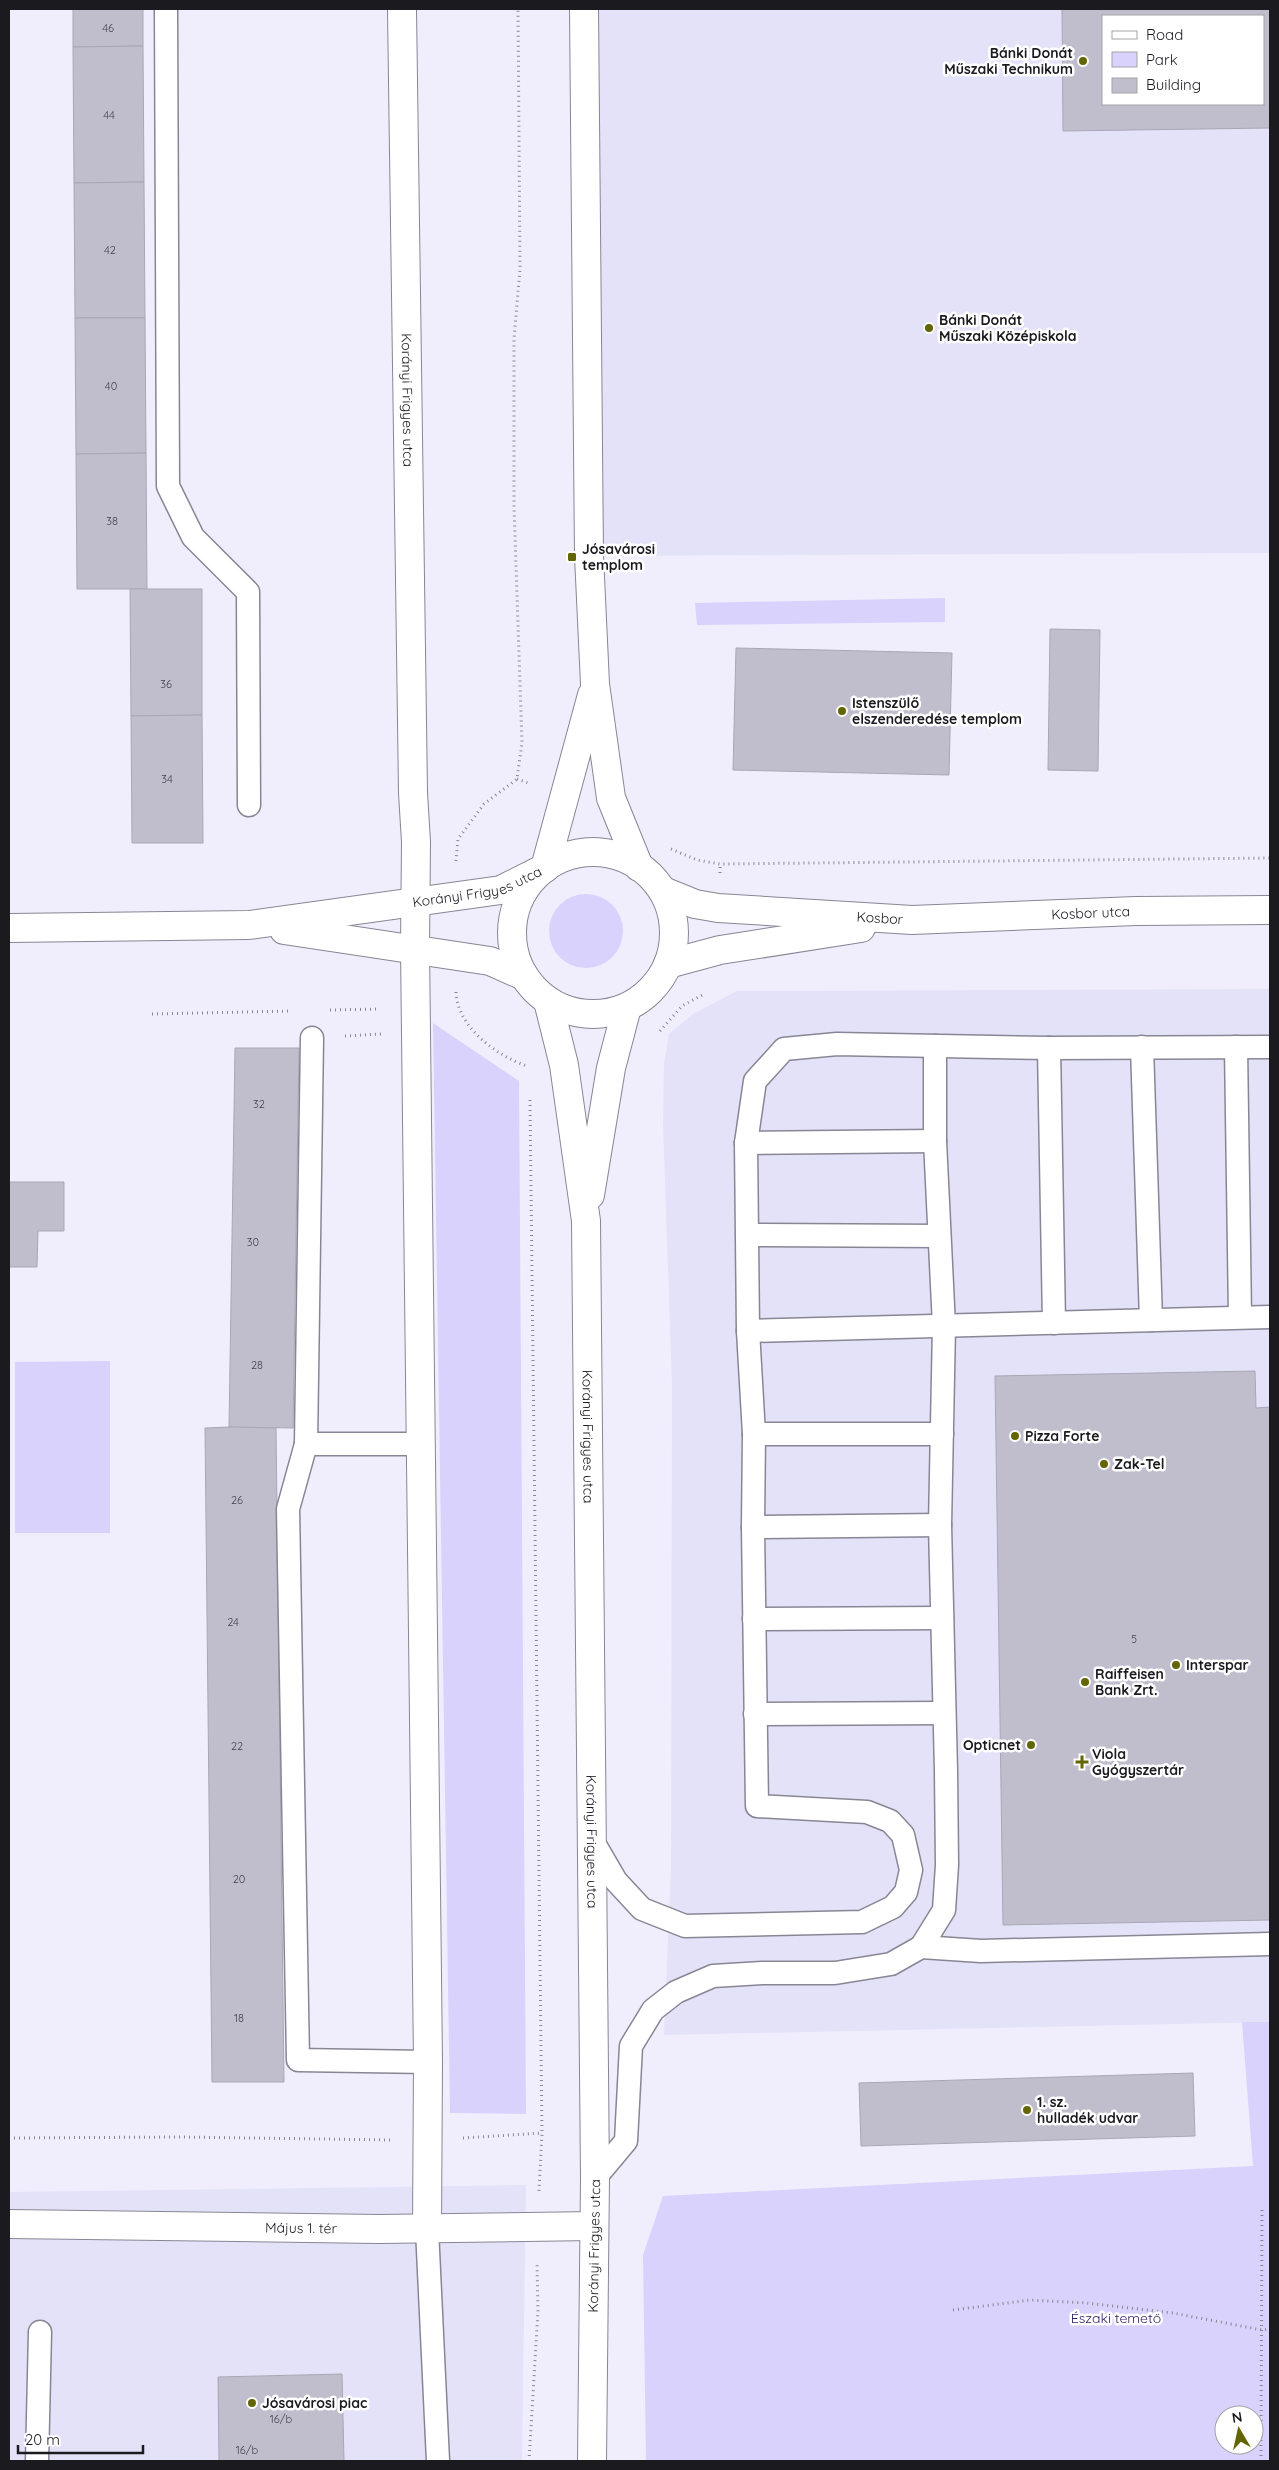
<svg xmlns="http://www.w3.org/2000/svg" width="1279" height="2470" viewBox="0 0 1279 2470" font-family="Quicksand,sans-serif">
	<style>
		.built { fill: #e4e2f8; fill-rule: evenodd }
		.green { fill: #d8d2fd; fill-rule: evenodd }
		.building { fill: #c0becd; stroke: #a9a7b5; fill-rule: evenodd }
		.lines { fill: none; stroke-linecap: round; stroke-linejoin: round }
		.lane-casing { stroke: #888694; stroke-width: 25 }
		.street-casing { stroke: #888694; stroke-width: 30 }
		.secondary-casing { stroke: #888694; stroke-width: 30 }
		.path { stroke: #888791; stroke-width: 3; stroke-dasharray: 1 4; stroke-linecap: butt }
		.lane { stroke: #fff; stroke-width: 22 }
		.street { stroke: #fff; stroke-width: 28 }
		.secondary { stroke: #fff; stroke-width: 28 }
		.poi-dot { fill: #626500; stroke: #fff; stroke-width: 2 }
		.labels { text-anchor: middle; dominant-baseline: central; stroke-width: 5; stroke-linejoin: round; paint-order: stroke }
		.number-label { font-size: 11px; fill: #44434a }
		.poi-label { font-size: 14px; font-weight: bold; fill: #1b1a1f; stroke: #fff; text-anchor: start }
		.street-label { font-size: 14px; fill: #1b1a1f; stroke: #fff }
		.park-label { font-size: 14px; fill: #2e185f; stroke: #fff }
	</style>
	<rect width="100%" height="100%" fill="#f0eefd"/>
	<g class="built">
		<path d="M 584,9 L 1270,9 L 1270,553 L 589,556 ZM 1103,16 L 1263,16 L 1263,104 L 1103,104 Z"/>
		<path d="M 1270,989 L 1270,2022 L 664,2035 L 671,1868 L 672,1385 L 663,1124 L 664,1063 L 669,1034 L 693,1014 L 737,991 Z"/>
		<path d="M 526,2185 L 522,2461 L 9,2461 L 9,2192 Z"/>
	</g>
	<g class="green">
		<path d="M 945,598 L 945,622 L 697,625 L 695,603 Z"/>
		<circle cx="586" cy="931" r="37"/>
		<path d="M 433,1023 L 519,1081 L 526,2114 L 450,2113 Z"/>
		<path d="M 110,1361 L 110,1533 L 15,1533 L 15,1362 Z"/>
		<path d="M 1242,2022 L 1270,2022 L 1270,2461 L 646,2461 L 643,2255 L 663,2196 L 1253,2166 ZM 1224,2415 L 1254,2415 L 1254,2445 L 1224,2445 Z"/>
	</g>
	<g class="building">
		<path d="M 73,9 L 143,9 L 143,46 L 73,47 Z"/>
		<path d="M 1062,9 L 1270,9 L 1270,128 L 1063,131 ZM 1103,16 L 1263,16 L 1263,104 L 1103,104 Z"/>
		<path d="M 143,46 L 144,182 L 74,183 L 73,47 Z"/>
		<path d="M 144,182 L 145,318 L 75,318 L 74,183 Z"/>
		<path d="M 75,318 L 145,318 L 146,453 L 76,454 Z"/>
		<path d="M 146,453 L 147,589 L 77,589 L 76,454 Z"/>
		<path d="M 130,589 L 202,589 L 202,715 L 131,716 Z"/>
		<path d="M 1050,629 L 1100,630 L 1098,771 L 1048,770 Z"/>
		<path d="M 736,648 L 952,653 L 949,775 L 733,770 Z"/>
		<path d="M 202,715 L 203,843 L 132,843 L 131,716 Z"/>
		<path d="M 235,1048 L 299,1048 L 293,1428 L 229,1427 Z"/>
		<path d="M 9,1182 L 64,1182 L 64,1231 L 38,1231 L 37,1267 L 9,1267 Z"/>
		<path d="M 1255,1371 L 1256,1408 L 1270,1407 L 1270,1920 L 1003,1925 L 995,1376 Z"/>
		<path d="M 229,1427 L 276,1428 L 284,2082 L 212,2082 L 205,1428 Z"/>
		<path d="M 1193,2073 L 1195,2136 L 861,2146 L 859,2083 Z"/>
		<path d="M 342,2374 L 344,2461 L 219,2461 L 218,2377 Z"/>
	</g>
	<g class="lines">
		<defs>
			<g id="lane">
				<path d="M 166,9 L 168,486 L 193,537 L 248,592 L 249,805"/>
				<path d="M 312,1038 L 306,1444 L 421,1444"/>
				<path d="M 1142,1047 L 1151,1320"/>
				<path d="M 1236,1047 L 1240,1317"/>
				<path d="M 1049,1048 L 1054,1323"/>
				<path d="M 746,1143 L 935,1141"/>
				<path d="M 748,1235 L 939,1236"/>
				<path d="M 748,1331 L 1270,1317"/>
				<path d="M 754,1434 L 942,1434"/>
				<path d="M 306,1444 L 288,1509 L 298,2060 L 428,2062"/>
				<path d="M 753,1527 L 940,1525"/>
				<path d="M 754,1619 L 942,1618"/>
				<path d="M 755,1714 L 944,1713"/>
				<path d="M 591,1838 L 616,1881 L 642,1909 L 685,1926 L 862,1922 L 893,1907 L 906,1892 L 911,1870 L 903,1835 L 890,1821 L 867,1812 L 757,1806 L 753,1527 L 754,1434 L 748,1331 L 746,1143 L 755,1081 L 784,1049 L 837,1044 L 1049,1048 L 1270,1047"/>
				<path d="M 921,1947 L 981,1951 L 1270,1944"/>
				<path d="M 595,2178 L 626,2141 L 631,2046 L 653,2010 L 676,1992 L 713,1976 L 762,1973 L 835,1973 L 891,1964 L 921,1947 L 944,1910 L 947,1865 L 946,1771 L 940,1525 L 944,1326 L 935,1141 L 935,1046"/>
				<path d="M 427,2229 L 438,2461"/>
				<path d="M 37,2461 L 40,2332"/>
			</g>
			<g id="street">
				<path id="s1" d="M 402,9 L 413,793 L 416,842 L 415,948 L 428,2062 L 427,2229"/>
				<path id="s2" d="M 663,891 L 695,904 L 718,908 L 912,920 L 1136,911 L 1270,910"/>
				<path id="s3" d="M 9,928 L 249,925 L 501,890 L 545,868"/>
				<path d="M 284,930 L 490,961 L 524,976"/>
				<path d="M 668,964 L 720,950 L 861,928"/>
				<path id="s4" d="M 9,2224 L 379,2229 L 594,2226"/>
			</g>
			<g id="secondary">
				<path d="M 584,9 L 589,556 L 595,684 L 611,798 L 639,867"/>
				<circle cx="593" cy="933" r="81"/>
				<path d="M 545,868 L 592,695"/>
				<path id="s5" d="M 548,1001 L 564,1065 L 586,1221 L 595,2178 L 592,2461"/>
				<path d="M 590,1195 L 611,1068 L 627,1007"/>
			</g>
		</defs>
		<use href="#lane" class="lane-casing"/>
		<use href="#street" class="street-casing"/>
		<use href="#secondary" class="secondary-casing"/>
		<g class="path">
			<path d="M 517,779 L 531,784"/>
			<path d="M 671,849 L 697,860 L 720,864 L 1270,858"/>
			<path d="M 456,861 L 458,839 L 484,804 L 517,779 L 522,743 L 514,506 L 514,339 L 520,269 L 518,9"/>
			<path d="M 720,873 L 720,864"/>
			<path d="M 456,992 C 457,1027 497,1056 527,1066"/>
			<path d="M 330,1010 L 379,1009"/>
			<path d="M 152,1014 L 291,1011"/>
			<path d="M 660,1031 L 682,1006 L 704,994"/>
			<path d="M 345,1036 L 381,1034"/>
			<path d="M 530,1100 L 542,2133 L 539,2191"/>
			<path d="M 9,2138 L 181,2137 L 392,2140"/>
			<path d="M 463,2138 L 542,2133"/>
			<path d="M 953,2310 L 1030,2300 L 1086,2303 L 1173,2313 L 1262,2330 L 1270,2329"/>
			<path d="M 529,2461 L 538,2311 L 537,2262"/>
			<path d="M 1261,2461 L 1262,2207"/>
		</g>
		<use href="#lane" class="lane"/>
		<use href="#street" class="street"/>
		<use href="#secondary" class="secondary"/>
	</g>
	<g class="poi-dot">
		<circle cx="1083" cy="61" r="5"/>
		<circle cx="929" cy="328" r="5"/>
		<rect x="567" y="552" width="10" height="10" rx="2.5"/>
		<circle cx="842" cy="711" r="5"/>
		<circle cx="1015" cy="1436" r="5"/>
		<circle cx="1104" cy="1464" r="5"/>
		<circle cx="1176" cy="1665" r="5"/>
		<circle cx="1085" cy="1682" r="5"/>
		<circle cx="1031" cy="1745" r="5"/>
		<path d="M1079.5 1754.5h5v5h5v5h-5v5h-5v-5h-5v-5h5z"/>
		<circle cx="1027" cy="2110" r="5"/>
		<circle cx="252" cy="2403" r="5"/>
	</g>
	<g class="labels">
		<g class="number-label">
			<text x="108" y="28">46</text>
			<text x="109" y="115">44</text>
			<text x="110" y="250">42</text>
			<text x="111" y="386">40</text>
			<text x="112" y="521">38</text>
			<text x="166" y="684">36</text>
			<text x="167" y="779">34</text>
			<text x="259" y="1104">32</text>
			<text x="253" y="1242">30</text>
			<text x="257" y="1365">28</text>
			<text x="237" y="1500">26</text>
			<text x="233" y="1622">24</text>
			<text x="1134" y="1639">5</text>
			<text x="237" y="1746">22</text>
			<text x="239" y="1879">20</text>
			<text x="239" y="2018">18</text>
			<text x="281" y="2419">16/b</text>
			<text x="247" y="2450">16/b</text>
		</g>
		<g class="poi-label">
			<text x="1073" y="53" text-anchor="end">Bánki Donát<tspan x="1073" dy="16">Műszaki Technikum</tspan></text>
			<text x="939" y="320">Bánki Donát<tspan x="939" dy="16">Műszaki Középiskola</tspan></text>
			<text x="582" y="549">Jósavárosi<tspan x="582" dy="16">templom</tspan></text>
			<text x="852" y="703">Istenszülő<tspan x="852" dy="16">elszenderedése templom</tspan></text>
			<text x="1025" y="1436">Pizza Forte</text>
			<text x="1114" y="1464">Zak-Tel</text>
			<text x="1186" y="1665">Interspar</text>
			<text x="1095" y="1674">Raiffeisen<tspan x="1095" dy="16">Bank Zrt.</tspan></text>
			<text x="1021" y="1745" text-anchor="end">Opticnet</text>
			<text x="1092" y="1754">Viola<tspan x="1092" dy="16">Gyógyszertár</tspan></text>
			<text x="1037" y="2102">1. sz.<tspan x="1037" dy="16">hulladék udvar</tspan></text>
			<text x="262" y="2403">Jósavárosi piac</text>
		</g>
		<g class="street-label">
			<text stroke="none"><textPath href="#s1" startOffset="391">Korányi Frigyes utca</textPath></text>
			<text stroke="none"><textPath href="#s3" startOffset="472">Korányi Frigyes utca</textPath></text>
			<text stroke="none"><textPath href="#s2" startOffset="431">Kosbor utca</textPath></text>
			<text stroke="none"><textPath href="#s2" startOffset="220">Kosbor</textPath></text>
			<text stroke="none"><textPath href="#s5" startOffset="439">Korányi Frigyes utca</textPath></text>
			<text stroke="none"><textPath href="#s5" startOffset="844">Korányi Frigyes utca</textPath></text>
			<text stroke="none"><textPath href="#s4" startOffset="292">Május 1. tér</textPath></text>
			<text transform="translate(594 2246) rotate(-89)">Korányi Frigyes utca</text>
		</g>
		<g class="park-label">
			<text x="1116" y="2318">Északi temető</text>
		</g>
	</g>
	<rect width="1279" height="2470" fill="none" stroke="#1b1a1f" stroke-width="20"/>
	<rect x="1102" y="15" width="162" height="90" fill="#ffffff" stroke="#a4a3a5"/>
	<rect x="1112" y="31" width="25" height="8" fill="#ffffff" stroke="#a4a3a5"/>
	<text x="1146" y="40" font-size="15" fill="#1b1a1f">Road</text>
	<rect x="1112" y="52" width="25" height="15" fill="#d8d2fd" stroke="#a4a3a5"/>
	<text x="1146" y="65" font-size="15" fill="#1b1a1f">Park</text>
	<rect x="1112" y="78" width="25" height="15" fill="#c0becd" stroke="#a4a3a5"/>
	<text x="1146" y="90" font-size="15" fill="#1b1a1f">Building</text>
	<g transform="translate(1239 2430) rotate(351)"><circle r="24" fill="#ffffff" stroke="#a4a3a5"/>
	<path d="M0-4L9 19L0 12L-9 19Z" fill="#626500"/>
	<text y="-8" font-size="14" font-weight="bold" text-anchor="middle" fill="#1b1a1f">N</text>
	</g>
	<path d="M18 2445v8h125v-8" fill="none" stroke="#1b1a1f" stroke-width="2.5"/>
	<text x="25" y="2445" font-size="15" fill="#1b1a1f" stroke="#ffffff" stroke-width="4" paint-order="stroke">20 m</text>
</svg>
